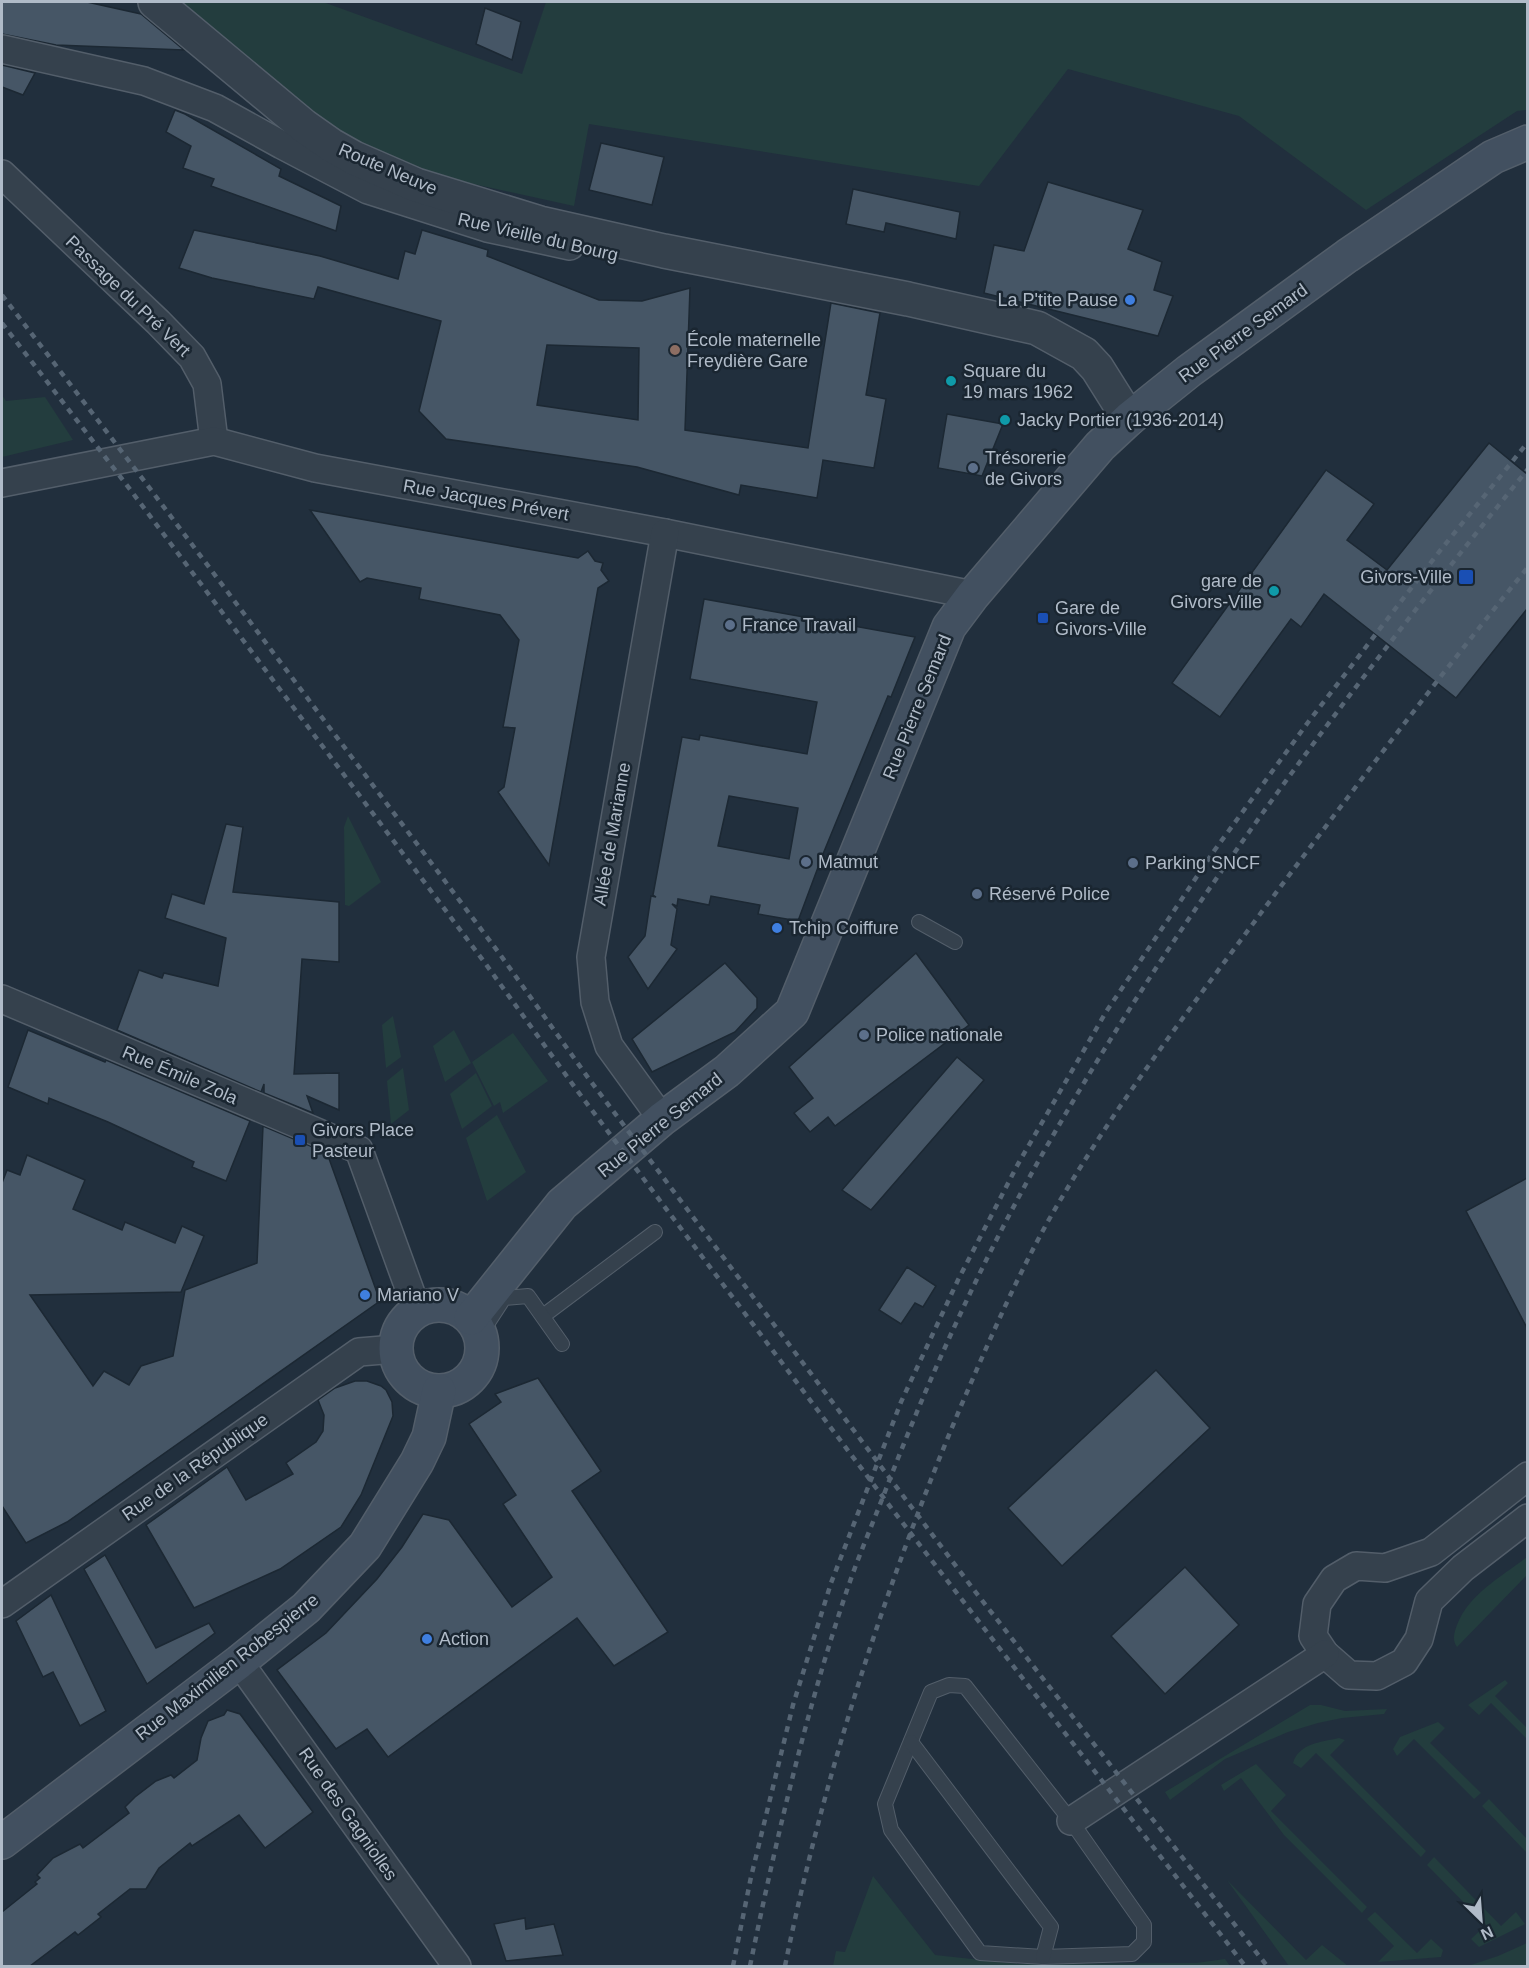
<svg xmlns="http://www.w3.org/2000/svg" width="1529" height="1968" viewBox="0 0 1529 1968" font-family="Helvetica,sans-serif">
	<style>
		.green { fill: #233d3e }
		.building { fill: #465666; stroke: #1c2833; stroke-width: 1.5; fill-rule: evenodd }
		.lines { fill: none; stroke-linecap: round; stroke-linejoin: round }
		.service-casing { stroke: #535e6a; stroke-width: 16 }
		.minor-casing { stroke: #535e6a; stroke-width: 30 }
		.tertiary-casing { stroke: #535e6a; stroke-width: 36 }
		.secondary-casing { stroke: #535e6a; stroke-width: 36 }
		.service { stroke: #35414d; stroke-width: 14 }
		.minor { stroke: #35414d; stroke-width: 27 }
		.tertiary { stroke: #35414d; stroke-width: 33 }
		.secondary { stroke: #425060; stroke-width: 33 }
		.rail { stroke: #566574; stroke-width: 4.5; stroke-dasharray: 6 6; stroke-linecap: butt }
		.shop-dot { fill: #3f7fe0; stroke: #1a2631; stroke-width: 2 }
		.education-dot { fill: #8d6e63; stroke: #1a2631; stroke-width: 2 }
		.culture-dot { fill: #0f9aa8; stroke: #1a2631; stroke-width: 2 }
		.service-dot { fill: #5c6f8a; stroke: #1a2631; stroke-width: 2 }
		.transit-dot { fill: #1a4fb4; stroke: #1a2631; stroke-width: 2 }
		.labels { text-anchor: middle; dominant-baseline: central; stroke-width: 5; stroke-linejoin: round; paint-order: stroke }
		.street-label { font-size: 18px; fill: #b0bbc8; stroke: #1a2631 }
		.poi-label { font-size: 18px; fill: #b0bbc8; stroke: #1a2631; text-anchor: start }
	</style>
	<rect width="100%" height="100%" fill="#212f3d"/>
	<g class="green">
		<path d="M 176,2 L 323,2 L 522,74 L 546,2 L 1527,2 L 1527,110 L 1517,111 L 1366,210 L 1239,116 L 1068,69 L 979,186 L 589,124 L 574,206 L 437,176 L 342,140 Z"/>
		<path d="M 2,395 L 6,401 L 45,397 L 73,440 L 2,457 Z"/>
		<path d="M 348,816 L 381,882 L 349,906 L 345,905 L 344,827 Z"/>
		<path d="M 393,1016 L 401,1057 L 386,1068 L 382,1025 Z"/>
		<path d="M 454,1030 L 471,1063 L 445,1082 L 433,1046 Z"/>
		<path d="M 513,1033 L 548,1081 L 503,1113 L 500,1102 L 494,1106 L 472,1062 Z"/>
		<path d="M 403,1068 L 409,1110 L 391,1124 L 387,1081 Z"/>
		<path d="M 476,1073 L 492,1106 L 462,1129 L 450,1094 Z"/>
		<path d="M 497,1115 L 526,1172 L 487,1201 L 466,1138 Z"/>
		<path d="M 1527,1557 L 1527,1575 L 1457,1647 C 1452,1640 1454,1633 1457,1625 C 1469,1594 1501,1577 1527,1557 Z"/>
		<path d="M 1505,1680 L 1508,1683 L 1495,1696 L 1527,1728 L 1527,1739 L 1491,1703 L 1479,1715 L 1468,1705 Z"/>
		<path d="M 1310,1705 L 1321,1705 L 1345,1711 L 1387,1709 L 1384,1714 L 1342,1718 L 1318,1723 L 1288,1732 L 1225,1759 L 1170,1800 L 1165,1792 Z"/>
		<path d="M 1438,1722 L 1445,1728 L 1430,1743 L 1481,1793 L 1474,1799 L 1414,1739 L 1397,1756 L 1393,1749 L 1400,1737 Z"/>
		<path d="M 1339,1738 L 1345,1740 L 1330,1755 L 1426,1851 L 1421,1857 L 1316,1753 L 1301,1768 L 1293,1763 C 1299,1743 1322,1742 1339,1738 Z"/>
		<path d="M 1256,1764 L 1286,1795 L 1271,1811 L 1367,1907 L 1362,1913 L 1284,1835 L 1241,1778 L 1224,1791 L 1221,1785 Z"/>
		<path d="M 1489,1799 L 1527,1839 L 1527,1853 L 1482,1806 Z"/>
		<path d="M 1434,1857 L 1501,1926 L 1516,1912 L 1525,1924 L 1479,1947 L 1471,1939 L 1486,1925 L 1427,1865 Z"/>
		<path d="M 873,1876 L 935,1955 L 1018,1964 L 1196,1963 L 1225,1959 L 1230,1966 L 833,1966 L 836,1951 L 845,1952 Z"/>
		<path d="M 1227,1880 L 1306,1960 L 1322,1945 L 1348,1966 L 1289,1966 Z"/>
		<path d="M 1375,1912 L 1417,1953 L 1431,1939 L 1443,1950 L 1441,1957 L 1378,1962 L 1394,1946 L 1367,1919 Z"/>
		<path d="M 1527,1943 L 1527,1966 L 1468,1966 L 1498,1956 Z"/>
	</g>
	<g class="building">
		<path d="M 2,2 L 87,2 L 141,14 L 184,50 L 56,45 L 2,34 Z"/>
		<path d="M 485,8 L 521,22 L 512,60 L 476,44 Z"/>
		<path d="M 2,65 L 35,73 L 23,95 L 2,87 Z"/>
		<path d="M 175,110 L 185,114 L 281,169 L 279,176 L 341,206 L 336,231 L 211,186 L 214,179 L 183,168 L 191,146 L 166,132 Z"/>
		<path d="M 601,143 L 664,157 L 652,205 L 589,190 Z"/>
		<path d="M 1048,182 L 1143,210 L 1128,249 L 1162,262 L 1154,290 L 1173,296 L 1158,336 L 984,293 L 994,245 L 1024,251 Z"/>
		<path d="M 853,189 L 960,212 L 956,239 L 886,223 L 884,232 L 846,224 Z"/>
		<path d="M 194,230 L 320,256 L 398,279 L 405,251 L 415,254 L 422,230 L 488,250 L 487,256 L 599,300 L 642,301 L 690,288 L 685,430 L 808,448 L 831,303 L 880,313 L 866,395 L 886,399 L 874,468 L 823,460 L 817,498 L 741,485 L 739,495 L 637,467 L 446,439 L 419,411 L 441,321 L 318,287 L 314,299 L 212,278 L 179,268 ZM 547,345 L 639,348 L 638,420 L 537,405 Z"/>
		<path d="M 947,414 L 1003,424 L 982,476 L 938,468 Z"/>
		<path d="M 1489,443 L 1527,474 L 1527,609 L 1456,698 L 1324,594 L 1301,627 L 1291,619 L 1220,717 L 1172,683 L 1326,470 L 1374,504 L 1347,540 L 1387,570 Z"/>
		<path d="M 310,510 L 578,558 L 588,551 L 595,561 L 603,563 L 601,570 L 609,581 L 598,588 L 549,865 L 498,792 L 504,787 L 515,728 L 503,727 L 519,640 L 500,615 L 419,599 L 421,588 L 367,578 L 360,582 Z"/>
		<path d="M 704,599 L 915,637 L 891,697 L 888,696 L 823,854 L 798,921 L 758,914 L 760,905 L 711,896 L 709,905 L 678,899 L 677,906 L 672,904 L 677,909 L 671,945 L 677,949 L 648,989 L 628,957 L 645,936 L 651,896 L 656,897 L 653,895 L 682,737 L 699,740 L 700,735 L 807,754 L 817,702 L 690,679 ZM 729,796 L 798,808 L 789,859 L 718,846 Z"/>
		<path d="M 226,824 L 243,827 L 233,892 L 339,902 L 339,962 L 302,959 L 294,1074 L 339,1073 L 339,1110 L 307,1096 L 313,1113 L 264,1093 L 264,1084 L 261,1092 L 117,1030 L 139,970 L 162,978 L 164,973 L 218,986 L 226,938 L 165,918 L 172,894 L 204,904 Z"/>
		<path d="M 916,953 L 969,1025 L 835,1126 L 828,1117 L 810,1132 L 794,1113 L 813,1098 L 789,1067 Z"/>
		<path d="M 725,963 L 757,998 L 757,1008 L 735,1032 L 652,1072 L 632,1039 Z"/>
		<path d="M 28,1030 L 105,1062 L 106,1060 L 250,1121 L 226,1181 L 192,1167 L 194,1162 L 108,1122 L 49,1098 L 48,1104 L 8,1087 Z"/>
		<path d="M 957,1057 L 984,1080 L 871,1210 L 842,1190 Z"/>
		<path d="M 263,1126 L 327,1153 L 380,1301 L 67,1522 L 26,1543 L 2,1506 L 2,1183 L 7,1170 L 20,1175 L 27,1155 L 85,1180 L 73,1209 L 122,1230 L 125,1222 L 175,1243 L 182,1226 L 204,1236 L 181,1292 L 30,1295 L 93,1386 L 104,1371 L 129,1385 L 141,1366 L 173,1356 L 185,1290 L 257,1263 Z"/>
		<path d="M 1527,1178 L 1527,1328 L 1466,1211 Z"/>
		<path d="M 907,1267 L 936,1286 L 923,1307 L 915,1303 L 901,1324 L 879,1310 Z"/>
		<path d="M 1156,1370 L 1210,1428 L 1062,1566 L 1008,1508 Z"/>
		<path d="M 538,1378 L 601,1471 L 572,1491 L 668,1632 L 614,1666 L 577,1618 L 388,1757 L 367,1729 L 336,1749 L 277,1670 L 326,1633 L 377,1579 L 402,1547 L 423,1514 L 449,1520 L 512,1607 L 552,1577 L 503,1504 L 516,1495 L 469,1424 L 501,1402 L 495,1394 Z"/>
		<path d="M 355,1381 L 367,1381 L 381,1386 L 386,1390 L 392,1402 L 393,1416 L 361,1495 L 341,1527 L 280,1569 L 194,1608 L 146,1525 L 227,1467 L 246,1500 L 293,1474 L 286,1463 L 316,1442 L 323,1431 L 324,1415 L 318,1400 L 335,1388 Z"/>
		<path d="M 105,1555 L 156,1648 L 209,1623 L 215,1633 L 147,1684 L 84,1569 Z"/>
		<path d="M 1185,1567 L 1239,1625 L 1165,1694 L 1111,1636 Z"/>
		<path d="M 51,1595 L 106,1711 L 80,1726 L 53,1672 L 43,1677 L 16,1621 Z"/>
		<path d="M 227,1710 L 240,1714 L 313,1812 L 265,1848 L 239,1815 L 192,1846 L 190,1843 L 159,1868 L 146,1889 L 130,1889 L 98,1914 L 101,1917 L 78,1935 L 75,1932 L 30,1966 L 2,1966 L 2,1912 L 37,1884 L 35,1882 L 40,1878 L 37,1875 L 53,1858 L 80,1844 L 83,1848 L 129,1813 L 125,1807 L 135,1797 L 156,1781 L 171,1775 L 174,1778 L 197,1760 L 201,1738 L 208,1721 L 224,1715 Z"/>
		<path d="M 525,1918 L 526,1929 L 554,1924 L 563,1955 L 506,1961 L 494,1924 Z"/>
	</g>
	<g class="lines">
		<defs>
			<g id="service">
				<path d="M 919,922 L 955,942"/>
				<path d="M 543,1316 L 655,1232"/>
				<path d="M 480,1335 L 504,1298 L 528,1296 L 562,1344"/>
				<path d="M 949,1685 L 965,1686 L 1071,1821 L 1144,1925 L 1144,1942 L 1132,1954 L 1043,1957 L 980,1953 L 891,1830 L 885,1804 L 931,1692 Z"/>
				<path d="M 911,1742 L 1051,1927 L 1043,1957"/>
			</g>
			<g id="minor">
				<path d="M 2,49 L 144,81 L 215,108 L 282,145 L 368,190 L 487,228 L 570,246"/>
				<path d="M 2,174 L 158,322 L 192,357 L 207,384 L 214,441"/>
				<path d="M 2,483 L 214,441 L 315,468 L 665,533 L 973,595"/>
				<path d="M 2,999 L 359,1150 L 417,1310"/>
				<path d="M 662,1119 L 609,1046 L 595,1002 L 591,957 L 665,533"/>
				<path d="M 1528,1476 L 1431,1552 L 1385,1568 L 1356,1566 L 1334,1579 L 1317,1604 L 1313,1636 L 1325,1654 L 1349,1675 L 1377,1676 L 1404,1662 L 1419,1639 L 1429,1601 L 1463,1568 L 1528,1518"/>
				<path d="M 2,1604 L 359,1352 L 395,1349"/>
				<path d="M 239,1662 L 457,1966"/>
				<path d="M 1071,1821 L 1325,1654"/>
			</g>
			<path id="tertiary" d="M 155,2 L 304,126 L 331,145 L 354,158 L 416,185 L 540,223 L 664,251 L 908,299 L 1037,328 L 1084,354 L 1097,368 L 1129,419"/>
			<g id="secondary">
				<circle cx="439" cy="1348" r="43"/>
				<path d="M 471,1318 L 562,1204 L 662,1119 L 727,1071 L 792,1012 L 949,627 L 973,595 L 1100,446 L 1129,419 L 1189,371 L 1347,256 L 1493,157 L 1528,142"/>
				<path d="M 2,1842 L 239,1662 L 306,1608 L 365,1546 L 417,1462 L 429,1437 L 439,1391"/>
			</g>
		</defs>
		<use href="#service" class="service-casing"/>
		<use href="#minor" class="minor-casing"/>
		<use href="#tertiary" class="tertiary-casing"/>
		<use href="#secondary" class="secondary-casing"/>
		<use href="#service" class="service"/>
		<use href="#minor" class="minor"/>
		<use href="#tertiary" class="tertiary"/>
		<use href="#secondary" class="secondary"/>
		<g class="rail">
			<path d="M 2,295 L 145,482 L 499,953 L 589,1079 L 974,1590 L 1267,1966"/>
			<path d="M 2,323 L 132,492 L 485,963 L 576,1089 L 892,1509 L 1245,1966"/>
			<path d="M 733,1966 L 751,1877 L 793,1705 L 831,1583 L 901,1402 L 958,1280 L 1018,1164 L 1106,1012 L 1214,851 L 1309,721 L 1439,552 L 1528,442"/>
			<path d="M 750,1966 C 776,1840 805,1715 846,1593 C 858,1557 873,1523 886,1489 C 928,1380 977,1272 1034,1169 C 1173,920 1348,691 1528,469"/>
			<path d="M 785,1966 C 824,1775 885,1586 961,1406 C 993,1332 1025,1257 1067,1189 C 1123,1096 1188,1011 1252,925 C 1342,804 1433,684 1528,567"/>
		</g>
	</g>
	<g class="shop-dot">
		<circle cx="1130" cy="300" r="6"/>
		<circle cx="777" cy="928" r="6"/>
		<circle cx="365" cy="1295" r="6"/>
		<circle cx="427" cy="1639" r="6"/>
	</g>
	<circle class="education-dot" cx="675" cy="350" r="6"/>
	<g class="culture-dot">
		<circle cx="951" cy="381" r="6"/>
		<circle cx="1005" cy="420" r="6"/>
		<circle cx="1274" cy="591" r="6"/>
	</g>
	<g class="service-dot">
		<circle cx="973" cy="468" r="6"/>
		<circle cx="730" cy="625" r="6"/>
		<circle cx="806" cy="862" r="6"/>
		<circle cx="1133" cy="863" r="6"/>
		<circle cx="977" cy="894" r="6"/>
		<circle cx="864" cy="1035" r="6"/>
	</g>
	<g class="transit-dot">
		<rect x="1458" y="569" width="16" height="16" rx="3"/>
		<rect x="1037" y="612" width="12" height="12" rx="3"/>
		<rect x="294" y="1134" width="12" height="12" rx="3"/>
	</g>
	<g class="labels">
		<g class="street-label">
			<text transform="translate(388 169) rotate(23)">Route Neuve</text>
			<text transform="translate(538 237) rotate(13)">Rue Vieille du Bourg</text>
			<text transform="translate(128 296) rotate(44)">Passage du Pré Vert</text>
			<text transform="translate(1243 333) rotate(-36)">Rue Pierre Semard</text>
			<text transform="translate(486 500) rotate(10)">Rue Jacques Prévert</text>
			<text transform="translate(917 707) rotate(-68)">Rue Pierre Semard</text>
			<text transform="translate(612 834) rotate(-80)">Allée de Marianne</text>
			<text transform="translate(180 1075) rotate(23)">Rue Émile Zola</text>
			<text transform="translate(660 1125) rotate(-39)">Rue Pierre Semard</text>
			<text transform="translate(195 1467) rotate(-35)">Rue de la République</text>
			<text transform="translate(227 1667) rotate(-38)">Rue Maximilien Robespierre</text>
			<text transform="translate(348 1814) rotate(55)">Rue des Gagniolles</text>
		</g>
		<g class="poi-label">
			<text x="1118" y="300" text-anchor="end">La P'tite Pause</text>
			<text x="687" y="340">École maternelle<tspan x="687" dy="21">Freydière Gare</tspan></text>
			<text x="963" y="371">Square du<tspan x="963" dy="21">19 mars 1962</tspan></text>
			<text x="1017" y="420">Jacky Portier (1936-2014)</text>
			<text x="985" y="458">Trésorerie<tspan x="985" dy="21">de Givors</tspan></text>
			<text x="1452" y="577" text-anchor="end">Givors-Ville</text>
			<text x="1262" y="581" text-anchor="end">gare de<tspan x="1262" dy="21">Givors-Ville</tspan></text>
			<text x="1055" y="608">Gare de<tspan x="1055" dy="21">Givors-Ville</tspan></text>
			<text x="742" y="625">France Travail</text>
			<text x="818" y="862">Matmut</text>
			<text x="1145" y="863">Parking SNCF</text>
			<text x="989" y="894">Réservé Police</text>
			<text x="789" y="928">Tchip Coiffure</text>
			<text x="876" y="1035">Police nationale</text>
			<text x="312" y="1130">Givors Place<tspan x="312" dy="21">Pasteur</tspan></text>
			<text x="377" y="1295">Mariano V</text>
			<text x="439" y="1639">Action</text>
		</g>
	</g>
	<rect width="1529" height="1968" fill="none" stroke="#b0bbc8" stroke-width="6"/>
	<g transform="translate(1481 1920) rotate(155)" stroke="#1a2631" stroke-width="4.5" paint-order="stroke">
	<path d="M0-4.5L10 22L0 15L-10 22Z" fill="#b0bbc8"/>
	<text y="-9" font-size="16" font-weight="bold" text-anchor="middle" fill="#b0bbc8">N</text>
	</g>
</svg>
